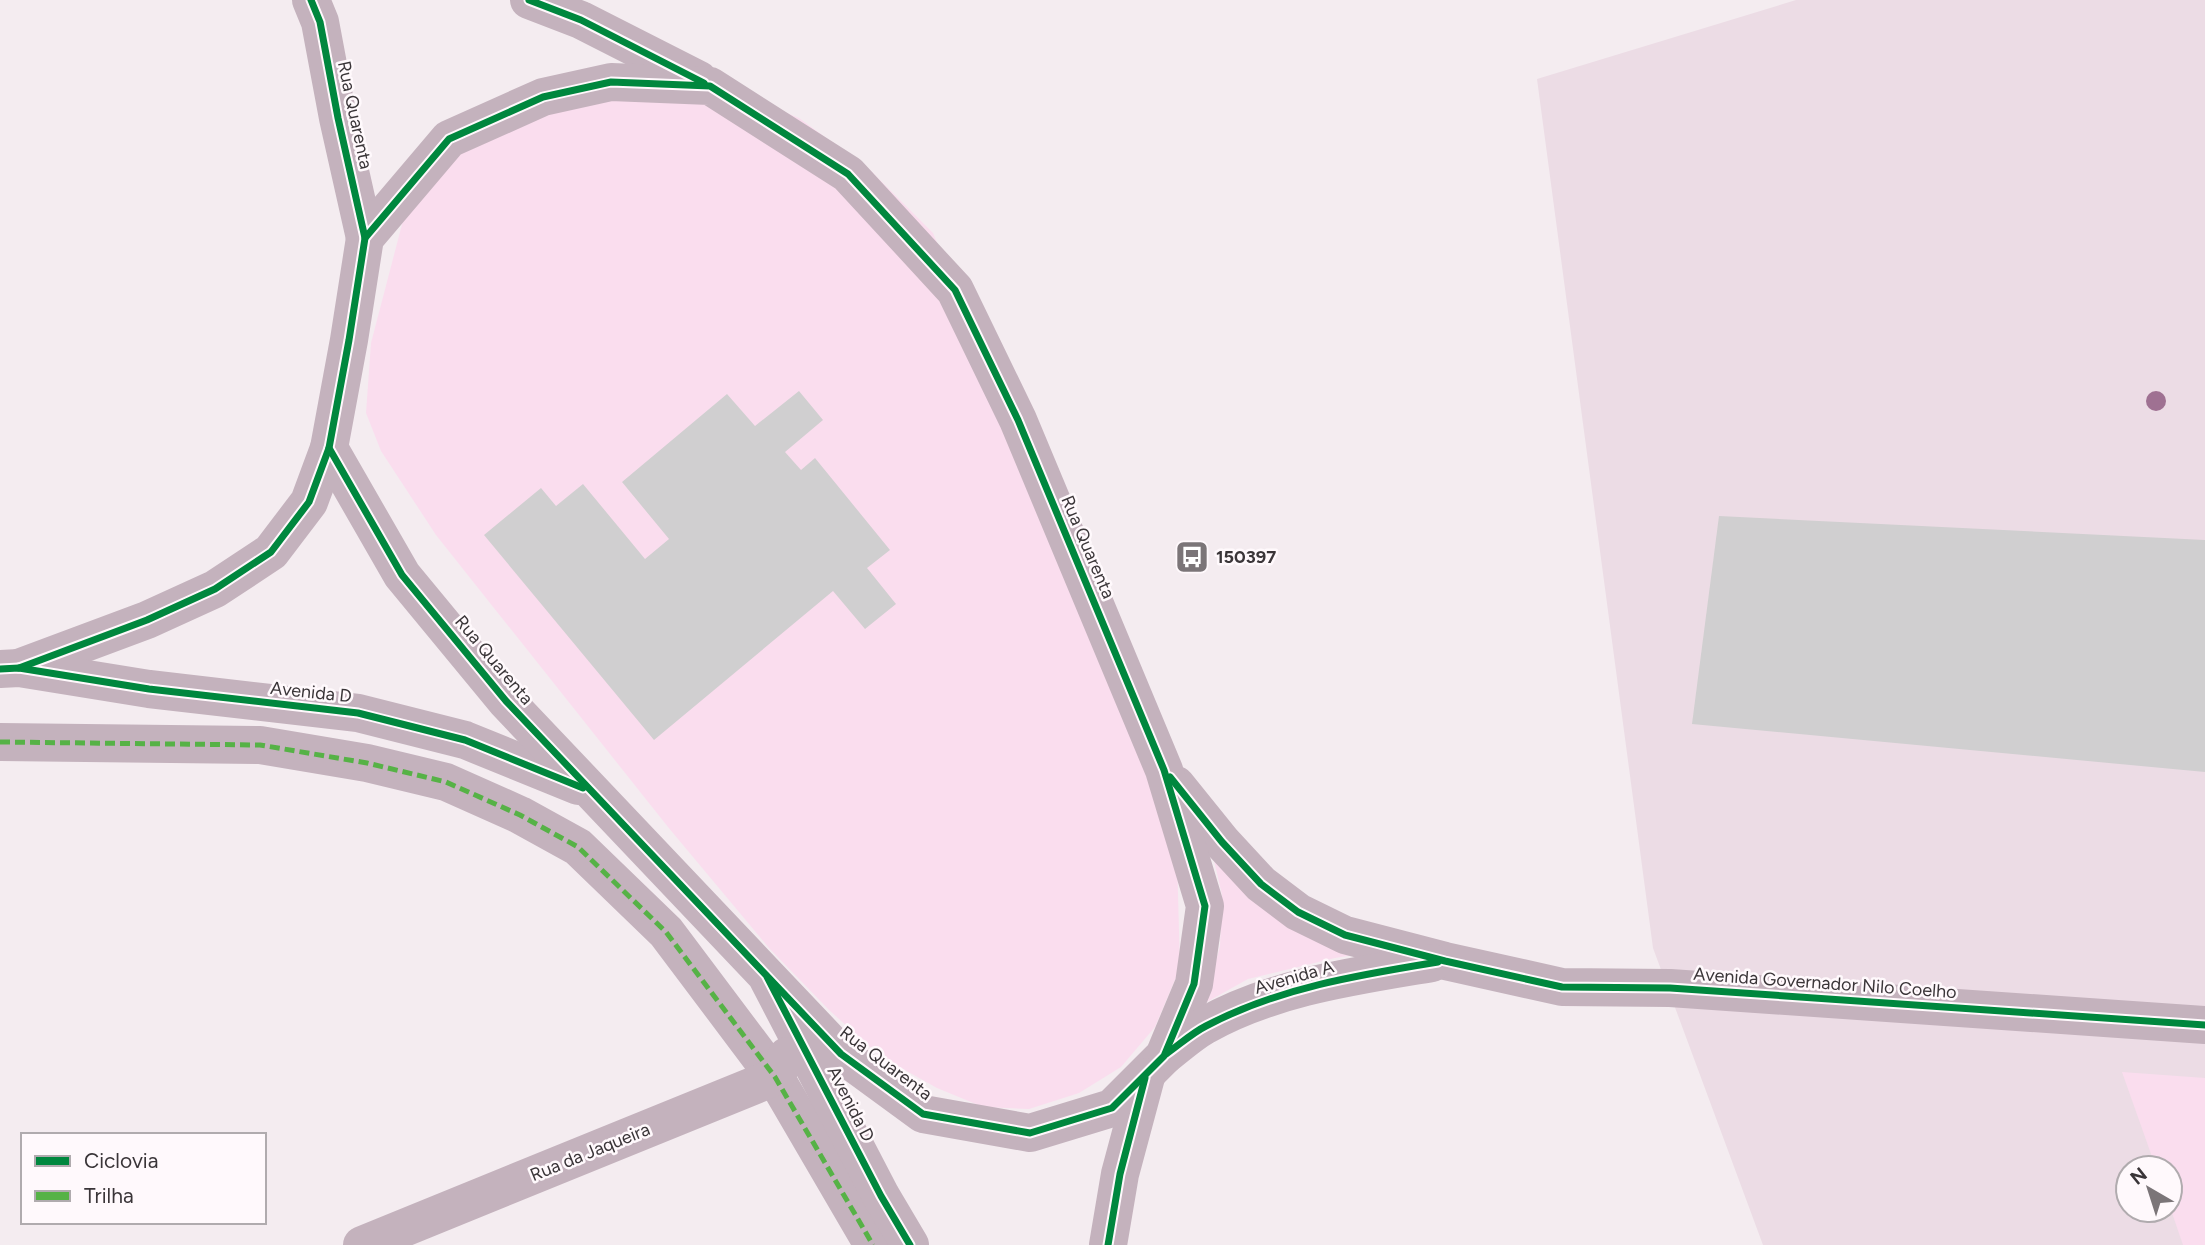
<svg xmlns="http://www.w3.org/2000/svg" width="2205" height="1245" viewBox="0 0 2205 1245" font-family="Figtree,sans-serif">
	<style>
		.built { fill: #ecdce5; fill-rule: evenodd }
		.green { fill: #faddee }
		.building { fill: #d0cfd0 }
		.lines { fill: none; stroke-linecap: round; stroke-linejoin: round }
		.minor { stroke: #c4b2bd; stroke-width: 38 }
		.quiet { stroke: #56b246; stroke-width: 5; stroke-dasharray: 10 5; stroke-linecap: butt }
		.cycleway-casing { stroke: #fff9fc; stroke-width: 11 }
		.cycleway { stroke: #00873e; stroke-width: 7 }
		.tree { fill: #9f7192 }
		.labels { text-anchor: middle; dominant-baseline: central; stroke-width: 5; stroke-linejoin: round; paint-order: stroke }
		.street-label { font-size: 18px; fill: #3a3538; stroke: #fff9fc }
		.poi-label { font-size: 18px; font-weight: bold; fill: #3a3538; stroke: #fff9fc; text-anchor: start }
	</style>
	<rect width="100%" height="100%" fill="#f4ecf0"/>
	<path class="built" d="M 1796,0 L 2205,0 L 2205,1245 L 1763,1245 L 1653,948 L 1537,79 ZM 2128,1168 L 2170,1168 L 2170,1210 L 2128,1210 Z"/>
	<g class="green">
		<path d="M 592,77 L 726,88 L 799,118 L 871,171 L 933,233 L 1176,819 L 1180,968 L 1155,1027 L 1121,1067 L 1079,1093 L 1029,1109 L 983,1107 L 937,1088 L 880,1056 L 829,1010 L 769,948 L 668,827 L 436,535 L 381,451 L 366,413 L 371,343 L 406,209 L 451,152 Z"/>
		<path d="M 1201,804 L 1248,869 L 1402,947 L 1335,958 L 1248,979 L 1205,1003 L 1220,946 L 1222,895 Z"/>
		<path d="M 2122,1072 L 2205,1078 L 2205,1245 L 2183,1245 L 2170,1207 L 2170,1168 L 2156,1168 Z"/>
	</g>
	<g class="building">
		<path d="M 799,391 L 823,420 L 785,452 L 801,470 L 815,458 L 890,550 L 867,568 L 896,604 L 865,629 L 833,591 L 654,740 L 484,535 L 541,488 L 556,506 L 583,484 L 645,559 L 669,539 L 622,482 L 727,394 L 755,426 Z"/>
		<path d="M 1719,516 L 2205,540 L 2205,772 L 1692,724 Z"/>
	</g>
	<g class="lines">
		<g class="minor">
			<path d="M 311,0 L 320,22 L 338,118 L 365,238"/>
			<path d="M 529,0 L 581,20 L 699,80"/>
			<path d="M 21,667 L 147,620 L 215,589 L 271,552 L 309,502 L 329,448"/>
			<path d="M 0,669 L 19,668 L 149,689 L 358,713 L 465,740 L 578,786"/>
			<path d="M 0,742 L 260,745 L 367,763 L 446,782 L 520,815 L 578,847 L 666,932 L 775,1077 L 873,1245"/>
			<path d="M 1176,785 L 1222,842 L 1261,884 L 1298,912 L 1345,935 L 1445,961 L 1562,987 L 1670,988 L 2205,1025"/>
			<path d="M 766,975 L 841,1054 L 923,1114 L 1030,1133 L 1112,1108 L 1164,1056 L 1194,984 L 1205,906 L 1164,770 L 1018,420 L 955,290 L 848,174 L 710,86 L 611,82 L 543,97 L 449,139 L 365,238 L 349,340 L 329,448 L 402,575 L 506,701 L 766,975 L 881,1196 L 910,1245"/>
			<path d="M 1164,1056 C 1177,1046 1190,1034 1204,1026 C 1273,987 1355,976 1432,963"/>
			<path d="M 362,1245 L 775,1077 L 787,1056"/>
			<path d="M 1108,1245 L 1120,1174 L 1146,1077"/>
		</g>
		<path class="quiet" d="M 0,742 L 260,745 L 367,763 L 446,782 L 520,815 L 578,847 L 666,932 L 775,1077 L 873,1245"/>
		<defs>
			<g id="cycleway">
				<path d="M 311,0 L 320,22 L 338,118 L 365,238"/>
				<path d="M 529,0 L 581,20 L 704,83"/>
				<path d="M 19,668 L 147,620 L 215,589 L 271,552 L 309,502 L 329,448"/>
				<path d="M 0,669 L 19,668 L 149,689 L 358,713 L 465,740 L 583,788"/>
				<path d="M 1170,777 L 1222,842 L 1261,884 L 1298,912 L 1345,935 L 1445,961 L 1562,987 L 1670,988 L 2205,1025"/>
				<path d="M 766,975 L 841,1054 L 923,1114 L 1030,1133 L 1112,1108 L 1164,1056 L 1194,984 L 1205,906 L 1164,770 L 1018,420 L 955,290 L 848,174 L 710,86 L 611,82 L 543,97 L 449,139 L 365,238 L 349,340 L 329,448 L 402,575 L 506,701 L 766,975 L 881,1196 L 910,1245"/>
				<path d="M 1166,1054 C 1179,1045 1192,1033 1206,1026 C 1278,988 1358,975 1438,962"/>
				<path d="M 1108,1245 L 1120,1174 L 1145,1078"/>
			</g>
		</defs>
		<use href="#cycleway" class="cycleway-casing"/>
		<use href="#cycleway" class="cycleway"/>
	</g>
	<circle class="tree" cx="2156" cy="401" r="10"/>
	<defs>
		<symbol id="bus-square" viewBox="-11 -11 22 22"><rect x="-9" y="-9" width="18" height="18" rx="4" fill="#7b7578" stroke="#fff9fc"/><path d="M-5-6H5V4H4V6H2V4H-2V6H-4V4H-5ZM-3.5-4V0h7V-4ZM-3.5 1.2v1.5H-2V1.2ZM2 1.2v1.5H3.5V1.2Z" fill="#fff"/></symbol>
	</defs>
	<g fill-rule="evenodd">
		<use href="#bus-square" x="1173" y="538" width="38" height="38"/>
	</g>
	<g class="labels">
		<g class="street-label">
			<text transform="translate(355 115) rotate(78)">Rua Quarenta</text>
			<text transform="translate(1088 547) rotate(67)">Rua Quarenta</text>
			<text transform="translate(494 660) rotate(50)">Rua Quarenta</text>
			<text transform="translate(311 692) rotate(6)">Avenida D</text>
			<text transform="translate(1294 977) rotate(-16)">Avenida A</text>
			<text transform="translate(1825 983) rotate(4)">Avenida Governador Nilo Coelho</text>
			<text transform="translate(886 1063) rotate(37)">Rua Quarenta</text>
			<text transform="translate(851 1104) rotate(63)">Avenida D</text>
			<text transform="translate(590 1152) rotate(-22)">Rua da Jaqueira</text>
		</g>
		<g class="poi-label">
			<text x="1216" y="557">150397</text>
		</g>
	</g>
	<rect x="21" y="1133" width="245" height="91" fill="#fff9fc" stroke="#b0abae" stroke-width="2"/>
	<rect x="35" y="1156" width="35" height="10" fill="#00873e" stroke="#b0abae" stroke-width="2"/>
	<text x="84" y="1168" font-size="21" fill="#3a3538">Ciclovia</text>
	<rect x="35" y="1191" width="35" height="10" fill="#56b246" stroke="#b0abae" stroke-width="2"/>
	<text x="84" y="1203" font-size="21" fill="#3a3538">Trilha</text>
	<g transform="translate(2149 1189) rotate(321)"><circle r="33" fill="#fff9fc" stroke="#b0abae" stroke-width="2"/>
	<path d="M0-5L12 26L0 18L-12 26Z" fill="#7b7578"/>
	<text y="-10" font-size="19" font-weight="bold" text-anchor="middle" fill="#3a3538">N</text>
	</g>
</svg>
